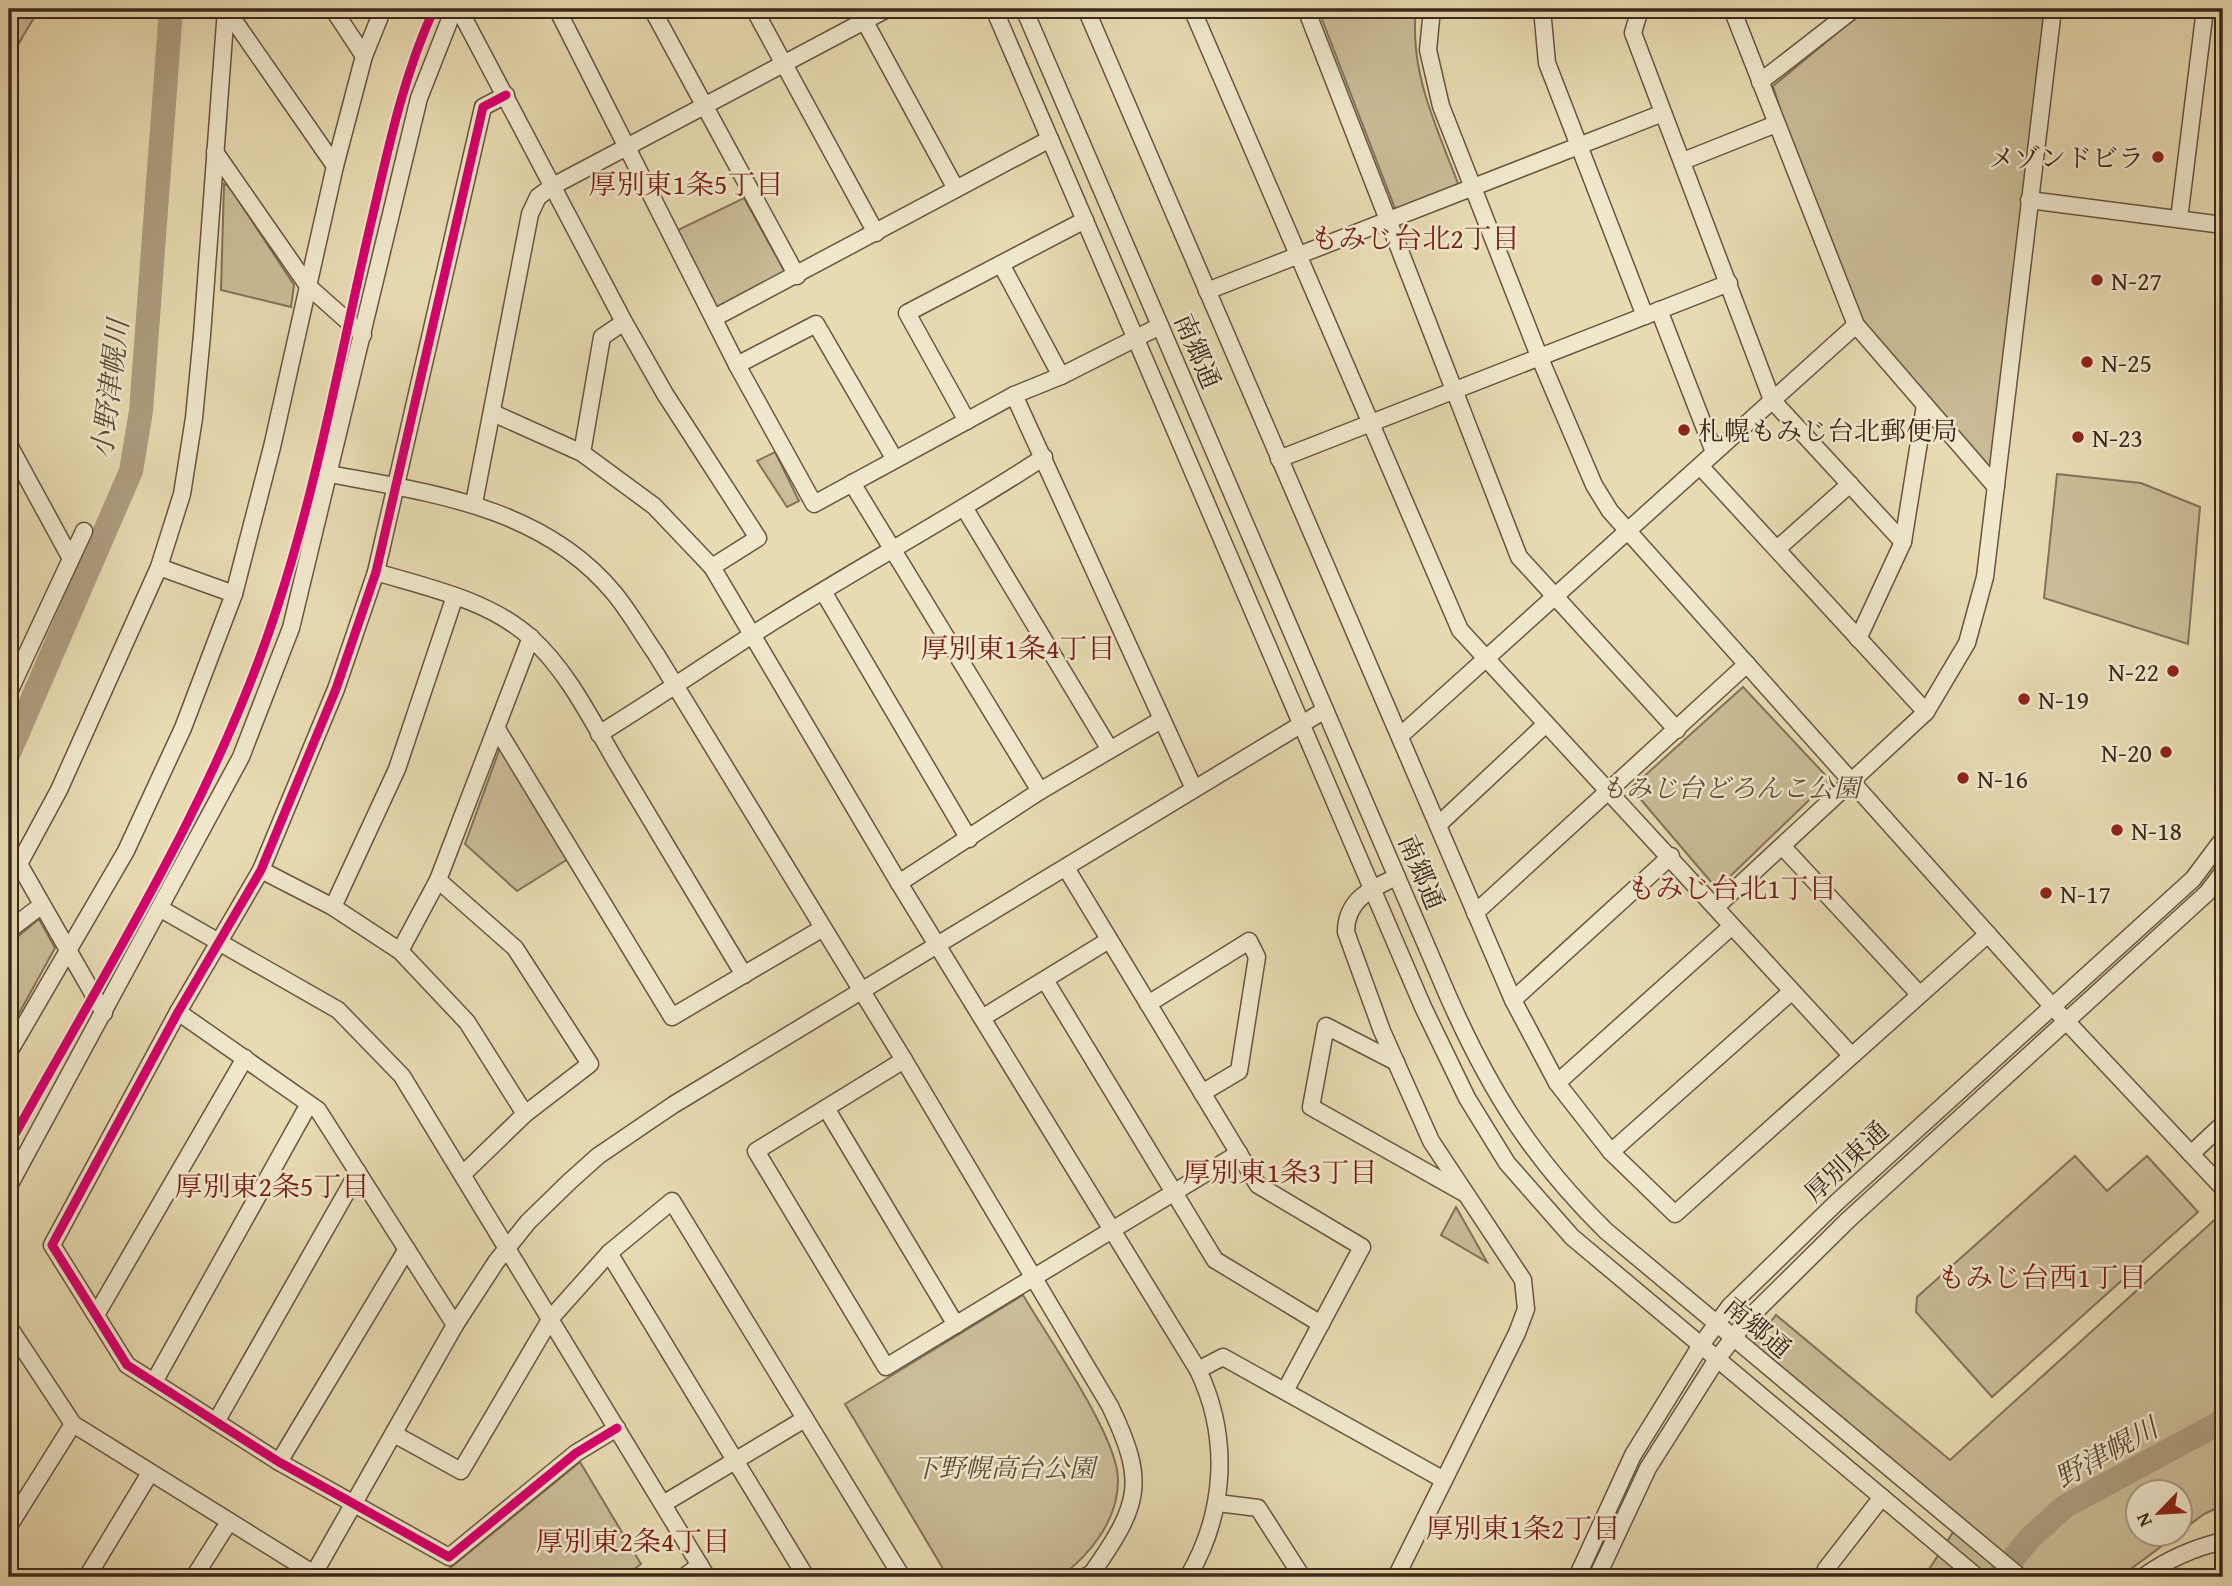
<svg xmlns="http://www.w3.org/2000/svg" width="2232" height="1586" viewBox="0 0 2232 1586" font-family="'Gentium Book Plus','Noto Serif JP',serif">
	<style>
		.green { fill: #cbbd98; stroke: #84725a; stroke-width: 2 }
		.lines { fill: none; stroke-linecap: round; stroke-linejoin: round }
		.river { stroke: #ae9e7f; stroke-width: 24 }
		.minor-casing { stroke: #675541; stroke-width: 19 }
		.minor { stroke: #f0e8cd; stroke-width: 16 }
		.cycleway-casing { stroke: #f0e8cd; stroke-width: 13 }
		.cycleway { stroke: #d6006c; stroke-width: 9 }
		.poi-dot { fill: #8f2418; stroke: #f0e8cd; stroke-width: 2.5 }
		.labels { text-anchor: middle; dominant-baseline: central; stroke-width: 5; stroke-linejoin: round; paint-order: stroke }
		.poi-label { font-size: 26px; fill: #3c281b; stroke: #f0e8cd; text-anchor: start }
		.street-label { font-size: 26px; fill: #3c281b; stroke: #f0e8cd }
		.park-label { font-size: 26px; font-style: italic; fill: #604d3a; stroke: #f0e8cd }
		.neighbourhood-label { font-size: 28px; fill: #7a1f14; stroke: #f0e8cd }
		.water-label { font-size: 28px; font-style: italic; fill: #5e4b39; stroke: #f0e8cd }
	</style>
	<rect width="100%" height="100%" fill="#e8dbb2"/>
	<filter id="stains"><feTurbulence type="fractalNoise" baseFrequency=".00286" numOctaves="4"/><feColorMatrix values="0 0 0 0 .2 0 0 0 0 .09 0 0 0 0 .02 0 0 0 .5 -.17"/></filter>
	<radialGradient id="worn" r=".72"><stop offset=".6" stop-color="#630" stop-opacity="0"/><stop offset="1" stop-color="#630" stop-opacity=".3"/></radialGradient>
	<g class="green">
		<path d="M 9,9 L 39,9 L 9,60 Z"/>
		<path d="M 1318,9 L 1416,9 C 1409,72 1437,128 1459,186 L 1396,211 Z"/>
		<path d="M 1866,9 L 2044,9 L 2034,129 L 1989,479 L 1858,324 L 1801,179 L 1773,86 Z"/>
		<path d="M 224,184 L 229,186 L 294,285 L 291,307 L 221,290 Z"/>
		<path d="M 744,198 L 786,274 L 717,311 L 676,231 Z"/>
		<path d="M 775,452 L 799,501 L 787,507 L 757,461 Z"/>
		<path d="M 2057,474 L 2141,483 L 2200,507 L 2188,644 L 2044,598 Z"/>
		<path d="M 1743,687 L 1830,780 L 1717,889 L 1631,788 Z"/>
		<path d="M 500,748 L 568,859 L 517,891 L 465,844 Z"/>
		<path d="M 39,919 L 55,948 L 17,1017 L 9,1004 L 9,944 Z"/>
		<path d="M 2075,1156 L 2107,1191 L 2147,1156 L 2198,1212 L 1992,1397 L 1916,1312 L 1917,1297 Z"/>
		<path d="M 1456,1207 L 1487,1262 L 1441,1235 Z"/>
		<path d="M 2221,1214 L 2223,1505 L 2204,1514 L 2180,1532 L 2180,1492 L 2138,1492 L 2138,1534 L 2178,1534 L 2120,1577 L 1924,1577 L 1959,1523 L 1772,1367 L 1754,1343 L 1776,1315 L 1950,1460 Z"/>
		<path d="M 1023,1295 C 1047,1336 1118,1437 1118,1479 C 1119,1519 1090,1555 1060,1577 L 948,1577 L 845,1404 Z"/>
		<path d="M 580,1462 L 641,1564 L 624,1577 L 439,1577 Z"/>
	</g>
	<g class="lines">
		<g class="river">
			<path d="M 9,753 L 131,471 L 141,411 L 171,9"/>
			<path d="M 1998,1577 L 2029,1539 L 2064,1507 L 2223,1421"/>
		</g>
		<defs>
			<g id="minor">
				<path d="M 226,9 L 335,166"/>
				<path d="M 333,9 L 364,56"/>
				<path d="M 459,9 L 624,322 L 665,394 L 758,538 L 712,567"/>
				<path d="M 557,9 L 737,365 L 814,504 L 1014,395 L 1061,376 L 1160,326"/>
				<path d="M 652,9 L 797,276"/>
				<path d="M 754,9 L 876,233"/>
				<path d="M 858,9 L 956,189"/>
				<path d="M 994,9 L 1423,1007 L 1467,1098 L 1507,1163 L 1572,1237 L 1977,1577"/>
				<path d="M 1024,9 L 1448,996 C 1490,1091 1532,1158 1606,1231 L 2020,1577"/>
				<path d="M 1086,9 L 1513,1000 L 1557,1083 L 1611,1152 L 1675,1214 L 1988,934"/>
				<path d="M 1192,9 L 1460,630 L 1850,1054"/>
				<path d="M 1306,9 L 1519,557 L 1677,730"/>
				<path d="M 1432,9 L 1428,50 L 1441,106 L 1539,356 L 1594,485 L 1610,511 L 2052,1006 L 2223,1188"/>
				<path d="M 1542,9 L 1547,63 L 1645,316"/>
				<path d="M 1640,9 L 1633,33 L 1772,400 L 1903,542"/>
				<path d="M 1732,9 L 1856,325 L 1996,487"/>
				<path d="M 1760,82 L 1854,9"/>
				<path d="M 506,95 L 483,107 L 376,572 L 336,689 L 261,870 L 178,1012 L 52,1245 L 127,1365 L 279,1462 L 449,1557 L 576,1453 L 617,1428"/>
				<path d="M 215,152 L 308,286 L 363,335"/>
				<path d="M 1683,161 L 1776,124"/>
				<path d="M 2029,200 L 2223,225"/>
				<path d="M 2179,219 L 2205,9"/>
				<path d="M 1001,264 L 1061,376"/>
				<path d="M 1207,291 L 1663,113"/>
				<path d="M 1659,310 L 1714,452"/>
				<path d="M 714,318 L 1050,139"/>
				<path d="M 737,365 L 816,324 L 894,458"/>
				<path d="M 1014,395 L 1194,789"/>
				<path d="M 493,413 L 582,453 L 654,506 L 712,567 L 899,883 L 1198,1370 C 1230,1437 1226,1512 1188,1577"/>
				<path d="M 967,421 L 907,313 L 1085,220"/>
				<path d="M 9,445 L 70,557"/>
				<path d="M 582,453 L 602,337 L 624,322"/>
				<path d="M 1279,459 L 1729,283"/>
				<path d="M 1700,466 L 1926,712"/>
				<path d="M 330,474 C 431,493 543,507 614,593 C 629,611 642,634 656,654 L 904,1060 L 1110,1406 C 1147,1483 1140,1504 1092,1573 L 1085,1577"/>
				<path d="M 852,483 L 1040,791"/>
				<path d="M 474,503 L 530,214 L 538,197 L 553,186 L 887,9"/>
				<path d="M 965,509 L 1109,748"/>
				<path d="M 1777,549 L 1850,484"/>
				<path d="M 159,567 L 234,594"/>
				<path d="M 376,572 C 429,588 489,600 531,638 C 568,671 593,723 618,765 C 660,835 702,905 744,975"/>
				<path d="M 824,593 L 969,839"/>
				<path d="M 1858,639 L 1903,542 L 1925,405"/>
				<path d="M 9,692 L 84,531"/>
				<path d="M 497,729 L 672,1017 L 823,928"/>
				<path d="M 599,734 C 651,702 701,668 752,635 C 847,573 948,520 1044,457"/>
				<path d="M 1400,736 L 1856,325"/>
				<path d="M 1438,825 L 1546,724"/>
				<path d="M 1783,847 L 1919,994"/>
				<path d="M 1066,868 L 1258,1185 L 1362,1247 L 1285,1391"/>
				<path d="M 261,870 L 333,907 L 400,951 L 467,1022 L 525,1114"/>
				<path d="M 438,880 L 515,948 L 590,1064 L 525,1114 L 463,1174"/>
				<path d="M 899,883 L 1040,791 L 1161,720"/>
				<path d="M 333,907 L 397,769 L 455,596"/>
				<path d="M 1716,907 L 1926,712 L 1967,643 L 1985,577 L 2053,9"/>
				<path d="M 161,909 L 338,1010 L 402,1076 L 707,1577"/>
				<path d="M 1475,913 L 1747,664"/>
				<path d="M 9,930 L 42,905"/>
				<path d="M 400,951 L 438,880 L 531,637"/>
				<path d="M 1045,980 L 1215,1260 L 1321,1324"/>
				<path d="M 1513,1000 L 1671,856"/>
				<path d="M 1148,1004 L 1249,941 L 1257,957 L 1239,1071 L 1202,1093"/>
				<path d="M 178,1012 L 318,1110 L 455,1325"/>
				<path d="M 104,1013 L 19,864 L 59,790 L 159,567 L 182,494 L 194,418 L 202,335 L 226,9"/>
				<path d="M 982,1018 L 1109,940"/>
				<path d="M 9,1052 L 126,851 L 183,728 L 234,594 L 272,447 L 335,166 L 364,56 L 383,9"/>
				<path d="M 904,1060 L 756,1151 L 886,1367 L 1239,1153"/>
				<path d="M 1396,1062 L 1326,1026 L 1311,1107 L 1464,1193"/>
				<path d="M 1557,1083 L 1732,926"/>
				<path d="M 826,1108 L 956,1325"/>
				<path d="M 1611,1152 L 1791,992"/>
				<path d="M 2191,1154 L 2223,1124"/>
				<path d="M 9,1186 L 241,757 L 291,628 L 419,98 L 454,9"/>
				<path d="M 609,1253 L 806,1577"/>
				<path d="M 96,1315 L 245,1058"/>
				<path d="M 9,1327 L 73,1424 L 319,1577"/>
				<path d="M 1198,1370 L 1223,1357 L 1444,1480"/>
				<path d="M 154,1382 L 309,1104"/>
				<path d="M 216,1422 L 358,1172"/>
				<path d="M 394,1434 L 461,1471 L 551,1318 L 609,1253 L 672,1201 L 902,1577"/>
				<path d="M 279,1462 L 407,1249"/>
				<path d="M 1218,1503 L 1258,1508 L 1299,1572 L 1291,1577"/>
				<path d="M 663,1504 L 803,1420"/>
				<path d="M 9,1526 L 73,1424"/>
				<path d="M 87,1577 L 150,1473"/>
				<path d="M 194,1577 L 229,1522"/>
				<path d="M 312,1577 L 455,1325 L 496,1262 L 528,1222 L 569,1182 L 598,1156 L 673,1105 L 1325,710"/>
				<path d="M 684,1577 L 700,1565"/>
				<path d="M 1396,1577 L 1517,1333 L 1526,1309 L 1523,1280 L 1431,1141 L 1382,1031 L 1346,932 C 1346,900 1371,888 1397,877"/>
				<path d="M 1577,1577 L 1633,1455 L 1701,1345 L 1730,1306 L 1837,1202 L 2193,879 L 2223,839"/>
				<path d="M 1597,1577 L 1648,1468 L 1717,1359 L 1747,1320 L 1848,1220 L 2207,893 L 2223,872"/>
				<path d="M 1823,1577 L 1826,1569 L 1882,1497"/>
				<path d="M 2143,1577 C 2168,1559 2193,1548 2223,1541"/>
			</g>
		</defs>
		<use href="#minor" class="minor-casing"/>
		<use href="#minor" class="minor"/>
		<defs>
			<g id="cycleway">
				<path d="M 506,95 L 483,107 L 376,572 L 336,689 L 261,870 L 178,1012 L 52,1245 L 127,1365 L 279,1462 L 449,1557 L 576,1453 L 617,1428"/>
				<path d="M 9,1145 C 106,969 215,800 277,608 C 319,480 342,345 373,214 C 389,145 404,74 434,9"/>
			</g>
		</defs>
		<use href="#cycleway" class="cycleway-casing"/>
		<use href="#cycleway" class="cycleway"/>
	</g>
	<g class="poi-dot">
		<circle cx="2158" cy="157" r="7"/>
		<circle cx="2097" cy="280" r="7"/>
		<circle cx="2087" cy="362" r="7"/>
		<circle cx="1684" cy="430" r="7"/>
		<circle cx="2078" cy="437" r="7"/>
		<circle cx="2173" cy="671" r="7"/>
		<circle cx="2024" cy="699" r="7"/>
		<circle cx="2166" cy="752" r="7"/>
		<circle cx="1963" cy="778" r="7"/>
		<circle cx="2117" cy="830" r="7"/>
		<circle cx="2046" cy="893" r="7"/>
	</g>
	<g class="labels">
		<g class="poi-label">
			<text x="2144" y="157" text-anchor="end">メゾンドビラ</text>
			<text x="2111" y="280">N-27</text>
			<text x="2101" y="362">N-25</text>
			<text x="1698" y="430">札幌もみじ台北郵便局</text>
			<text x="2092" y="437">N-23</text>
			<text x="2159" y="671" text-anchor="end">N-22</text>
			<text x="2038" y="699">N-19</text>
			<text x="2152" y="752" text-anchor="end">N-20</text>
			<text x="1977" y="778">N-16</text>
			<text x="2131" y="830">N-18</text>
			<text x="2060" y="893">N-17</text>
		</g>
		<g class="street-label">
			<text transform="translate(1198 351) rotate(67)">南郷通</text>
			<text transform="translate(1422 872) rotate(67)">南郷通</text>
			<text transform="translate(1846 1161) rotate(-43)">厚別東通</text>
			<text transform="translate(1758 1327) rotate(40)">南郷通</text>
		</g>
		<g class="park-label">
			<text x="1730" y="787">もみじ台どろんこ公園</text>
			<text x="1004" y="1467">下野幌高台公園</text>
		</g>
		<g class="neighbourhood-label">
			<text x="686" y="183">厚別東1条5丁目</text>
			<text x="1415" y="237">もみじ台北2丁目</text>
			<text x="1018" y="647">厚別東1条4丁目</text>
			<text x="1732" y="887">もみじ台北1丁目</text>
			<text x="1280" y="1171">厚別東1条3丁目</text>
			<text x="272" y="1185">厚別東2条5丁目</text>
			<text x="2042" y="1276">もみじ台西1丁目</text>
			<text x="1523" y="1527">厚別東1条2丁目</text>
			<text x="633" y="1540">厚別東2条4丁目</text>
		</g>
		<g class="water-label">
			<text transform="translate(109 389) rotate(-83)">小野津幌川</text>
			<text transform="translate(2106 1452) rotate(-29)">野津幌川</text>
		</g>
	</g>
	<rect width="2232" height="1586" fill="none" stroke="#e8dbb2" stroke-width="35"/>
	<rect x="10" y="10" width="2211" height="1565" fill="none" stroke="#3c281b" stroke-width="3.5"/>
	<rect x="18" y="18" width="2197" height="1551" fill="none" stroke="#3c281b" stroke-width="2"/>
	<g transform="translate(2159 1513) rotate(245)"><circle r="33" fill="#f0e8cd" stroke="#a89b86" stroke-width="2"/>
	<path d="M0-5L12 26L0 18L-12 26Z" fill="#8f2418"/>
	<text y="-10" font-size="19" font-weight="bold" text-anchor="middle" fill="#3c281b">N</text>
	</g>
	<rect width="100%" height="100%" filter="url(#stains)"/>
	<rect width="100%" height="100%" fill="url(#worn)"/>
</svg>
